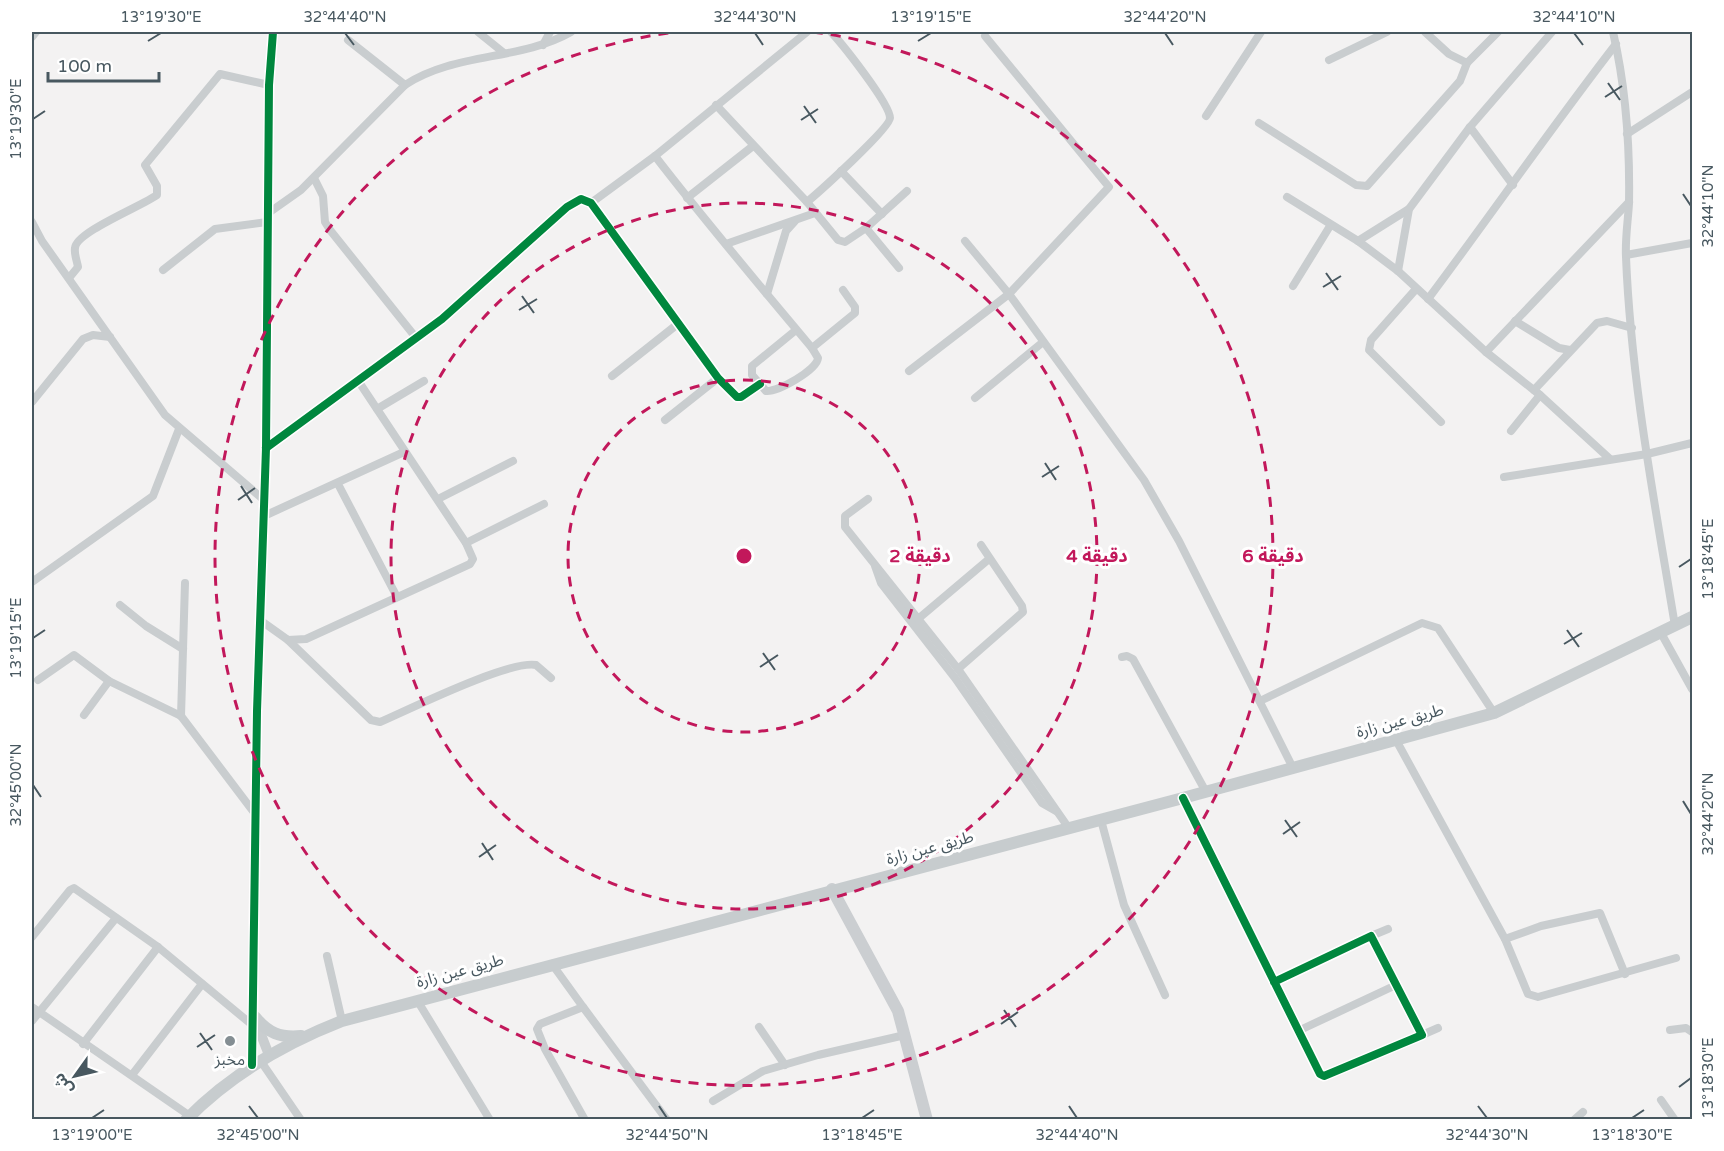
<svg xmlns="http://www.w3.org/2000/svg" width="1724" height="1151" viewBox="0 0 1724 1151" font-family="'Varela Round','Noto Sans Arabic',sans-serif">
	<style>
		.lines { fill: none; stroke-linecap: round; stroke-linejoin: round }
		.minor { stroke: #c9cdcf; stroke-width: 8 }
		.tertiary { stroke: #c9cdcf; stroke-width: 10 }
		.secondary { stroke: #cbced1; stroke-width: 12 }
		.primary { stroke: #c7ccce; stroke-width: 12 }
		.cycleway-casing { stroke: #fff; stroke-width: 11 }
		.cycleway { stroke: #00873e; stroke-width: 8 }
		.ticks { fill: none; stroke: #485860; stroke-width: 2 }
		.ring { fill: none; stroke: #c2185b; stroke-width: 3; stroke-dasharray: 10 8 }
		.poi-dot { fill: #848e93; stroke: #fff; stroke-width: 2 }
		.labels { text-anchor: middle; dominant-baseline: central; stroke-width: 6; stroke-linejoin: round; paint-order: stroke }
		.street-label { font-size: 16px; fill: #485860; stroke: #fff }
		.poi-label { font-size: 16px; fill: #485860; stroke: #fff }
		.centre { fill: #c2185b; stroke: #fff; stroke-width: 3 }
		.ring-label { font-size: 18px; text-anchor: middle; font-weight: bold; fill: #c2185b; stroke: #fff; stroke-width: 6; stroke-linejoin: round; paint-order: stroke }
		.neatline { fill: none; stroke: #485860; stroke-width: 2 }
		.ticks-label { font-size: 15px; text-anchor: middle; fill: #485860 }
	</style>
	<rect width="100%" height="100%" fill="#f3f2f2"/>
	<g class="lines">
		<g class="minor">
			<path d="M 478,32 L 504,53"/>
			<path d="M 1425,32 L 1449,54 L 1467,63"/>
			<path d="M 1613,32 C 1626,88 1630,145 1629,203 C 1628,221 1625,239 1626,257 C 1631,381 1655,504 1675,626"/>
			<path d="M 32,37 L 36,32"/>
			<path d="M 348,40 L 405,85"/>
			<path d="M 543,45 L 550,32"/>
			<path d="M 1329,60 L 1387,32"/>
			<path d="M 716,105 L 807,202 L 838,240 L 845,242 L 866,228 L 907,191"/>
			<path d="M 1206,116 L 1261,32"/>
			<path d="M 1259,123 L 1356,185 L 1367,186 L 1460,81 L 1467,63 L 1498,32"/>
			<path d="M 1470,127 L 1513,185"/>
			<path d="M 1627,134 L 1692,92"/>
			<path d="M 655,156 C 705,221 759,285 812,348 L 818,358 C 817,370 778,392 766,391 L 752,375 L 752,366 L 796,330"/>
			<path d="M 841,171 L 882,214"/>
			<path d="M 314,178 L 323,196 L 325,222 L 330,230 L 417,339"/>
			<path d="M 1287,197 L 1358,241 L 1398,271 L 1486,352 L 1540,395 L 1610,459"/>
			<path d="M 687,198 L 753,146"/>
			<path d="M 807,202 C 819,192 890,128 890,118 C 890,104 843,45 831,32"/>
			<path d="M 591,203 L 655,156 L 807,32"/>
			<path d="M 267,214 L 301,190 L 405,85 C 455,52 520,61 571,32"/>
			<path d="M 32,222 L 42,241 L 165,415 L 264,500"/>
			<path d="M 866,228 L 899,268"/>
			<path d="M 965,241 L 1009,294 L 1144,480 L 1179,541 L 1293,768"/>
			<path d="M 1358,241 L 1409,209"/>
			<path d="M 726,244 L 815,213"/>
			<path d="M 1626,255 L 1692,243"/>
			<path d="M 163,270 L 215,229 L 267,222"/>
			<path d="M 1398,271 L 1409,209 L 1470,127 L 1552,32"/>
			<path d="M 69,278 L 78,267 C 77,261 74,254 75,248 C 76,232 142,206 157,195 L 157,186 L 145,165 L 220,74 L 269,85"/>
			<path d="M 1293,286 L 1330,226"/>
			<path d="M 1416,289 L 1371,340 L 1369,350 L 1441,422"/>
			<path d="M 767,294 L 786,231 L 795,221"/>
			<path d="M 1428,299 C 1491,215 1551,128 1616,44"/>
			<path d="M 1515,321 L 1559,348 L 1570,350"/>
			<path d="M 812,348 L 855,313 L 855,307 L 843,290"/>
			<path d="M 1486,352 L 1629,202"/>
			<path d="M 909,371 L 1009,294 L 1109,187 L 985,36"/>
			<path d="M 612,376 L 679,323"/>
			<path d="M 1534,390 L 1597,323 L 1607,321 L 1632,328"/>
			<path d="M 975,398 L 1043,342"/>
			<path d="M 32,402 L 83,339 L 93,335 L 110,337"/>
			<path d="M 377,409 L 424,381"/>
			<path d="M 665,420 L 718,378"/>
			<path d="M 1511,431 L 1540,395"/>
			<path d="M 266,448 L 442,319 L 567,207 L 581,199 L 591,203 L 718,378 L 737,397 L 741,397 L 760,384"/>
			<path d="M 1504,477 L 1647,454 L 1692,443"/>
			<path d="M 338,484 L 397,597"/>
			<path d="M 438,499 L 513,461"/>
			<path d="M 868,499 L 845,516 L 845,527 L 958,669 L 1068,827"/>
			<path d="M 264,516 L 404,452"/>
			<path d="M 466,543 L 544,504"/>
			<path d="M 875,566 L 881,583 L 955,678 L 1042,803 L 1056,811"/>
			<path d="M 32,582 L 153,496 L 179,429"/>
			<path d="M 120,605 L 146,626 L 183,649"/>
			<path d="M 918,619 L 989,559"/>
			<path d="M 260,620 L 288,640 L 306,639 L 470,564 L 473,559 L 466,543 L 359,382"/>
			<path d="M 1661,633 L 1692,689"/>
			<path d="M 288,640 L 371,720 L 380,722 C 410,709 509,660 536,665 L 551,678"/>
			<path d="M 1122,657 L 1127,656 L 1133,659 L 1206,792"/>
			<path d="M 958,669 L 1023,612 L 1022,606 L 981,545"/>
			<path d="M 38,680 L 74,655 L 109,681 L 181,716 L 256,815"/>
			<path d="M 1260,701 L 1422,623 L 1438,628 L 1494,713"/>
			<path d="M 84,715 L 109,681"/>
			<path d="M 181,716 L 185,583"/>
			<path d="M 1396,740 L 1505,939 L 1528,994 L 1538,997 L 1676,958"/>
			<path d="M 1183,798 L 1320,1074 L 1324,1076 L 1422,1035 L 1371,936 L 1274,982"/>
			<path d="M 1101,820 L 1124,905 L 1165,995"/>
			<path d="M 1371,936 L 1388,929"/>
			<path d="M 32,937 L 70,890 L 74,888 L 158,947 L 251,1024"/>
			<path d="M 1505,939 L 1541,926 L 1600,913 L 1625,974"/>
			<path d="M 327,956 L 342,1021"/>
			<path d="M 552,964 L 583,1007 L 540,1024 L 537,1029 L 545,1049 L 585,1120"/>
			<path d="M 417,1000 L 490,1120"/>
			<path d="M 32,1007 L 190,1116"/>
			<path d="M 583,1007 L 667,1120"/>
			<path d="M 32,1021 L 116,918"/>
			<path d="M 759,1027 L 785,1065"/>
			<path d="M 1670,1030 L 1686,1028 L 1692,1032"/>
			<path d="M 1298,1031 L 1396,985"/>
			<path d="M 1422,1035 L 1438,1028"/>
			<path d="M 83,1044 L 158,947"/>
			<path d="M 260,1060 L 301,1120"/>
			<path d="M 132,1075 L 202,984"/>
			<path d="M 1661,1100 L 1675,1120"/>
			<path d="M 713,1101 L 763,1071 L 818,1055 L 905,1035"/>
			<path d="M 1574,1120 L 1583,1112"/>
		</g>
		<g class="tertiary">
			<path d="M 255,1019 L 269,1055"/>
			<path d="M 252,1065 L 257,711 L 266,448 L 269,85 L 273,32"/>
		</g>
		<path class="secondary" d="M 832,889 L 898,1011 L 927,1120"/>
		<g class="primary">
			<path d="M 255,1017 C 268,1033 280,1038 301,1036"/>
			<path d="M 186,1120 C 231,1074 283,1044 342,1021 L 1183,798 L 1494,713 L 1692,617"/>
		</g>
		<defs>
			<g id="cycleway">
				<path d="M 266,448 L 442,319 L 567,207 L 581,199 L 591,203 L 718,378 L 737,397 L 741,397 L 760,384"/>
				<path d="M 1183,798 L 1320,1074 L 1324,1076 L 1422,1035 L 1371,936 L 1274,982"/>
				<path d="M 252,1065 L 257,711 L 266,448 L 269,85 L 273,32"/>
			</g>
		</defs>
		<use href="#cycleway" class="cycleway-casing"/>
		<use href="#cycleway" class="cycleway"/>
	</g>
	<path class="ticks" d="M 345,33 L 354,45M 755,33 L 763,45M 1165,33 L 1173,45M 1574,33 L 1583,45M 148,41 L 161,33M 918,41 L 931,33M 1608,83 L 1620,100M 1605,97 L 1622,86M 804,106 L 816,123M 33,119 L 45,111M 801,120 L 818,109M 1683,194 L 1691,206M 1326,273 L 1338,290M 1323,287 L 1341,276M 522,296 L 534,313M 519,310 L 537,299M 1045,463 L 1056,480M 1042,477 L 1059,466M 241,486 L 252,503M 238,500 L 255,488M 1679,567 L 1691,559M 1567,630 L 1579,647M 33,638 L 45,630M 1564,644 L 1582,633M 763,653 L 775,670M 760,667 L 778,655M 33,785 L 41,797M 1683,801 L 1691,814M 1285,820 L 1297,837M 1283,834 L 1300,822M 482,843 L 493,860M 479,857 L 496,845M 1004,1010 L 1016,1027M 1001,1024 L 1018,1012M 200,1033 L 212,1050M 197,1047 L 215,1035M 1679,1087 L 1691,1078M 249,1106 L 258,1118M 659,1106 L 667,1118M 1069,1106 L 1077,1118M 1478,1106 L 1487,1118M 92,1118 L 104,1110M 862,1118 L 874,1110M 1632,1118 L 1644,1110"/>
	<g class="ring">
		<circle cx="744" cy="556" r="176"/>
		<circle cx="744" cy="556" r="353"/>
		<path d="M813 32A529 529 0 1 1 675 32"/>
	</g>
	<circle class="poi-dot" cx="230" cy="1041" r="6"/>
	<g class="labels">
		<g class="street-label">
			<text transform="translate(1400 721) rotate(-15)">طريق عين زارة</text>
			<text transform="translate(930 848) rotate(-15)">طريق عين زارة</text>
			<text transform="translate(460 971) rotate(-15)">طريق عين زارة</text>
		</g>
		<g class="poi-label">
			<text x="230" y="1060">مخبز</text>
		</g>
	</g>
	<circle cx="744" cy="556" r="9" class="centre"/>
	<g class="ring-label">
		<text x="920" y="562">2 دقيقة</text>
		<text x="1097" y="562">4 دقيقة</text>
		<text x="1273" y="562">6 دقيقة</text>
	</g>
	<rect width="1724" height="1151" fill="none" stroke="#ffffff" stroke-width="66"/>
	<g transform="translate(75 1076) rotate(236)" stroke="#ffffff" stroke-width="4.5" paint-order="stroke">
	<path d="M0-4.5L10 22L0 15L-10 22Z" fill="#485860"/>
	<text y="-9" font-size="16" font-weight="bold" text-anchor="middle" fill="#485860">ش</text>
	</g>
	<path d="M48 72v9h111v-9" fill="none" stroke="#485860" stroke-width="3"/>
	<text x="57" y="72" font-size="18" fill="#485860" stroke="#ffffff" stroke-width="4.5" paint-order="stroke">100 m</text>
	<rect x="33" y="33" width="1658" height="1085" class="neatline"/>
	<g class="ticks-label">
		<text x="161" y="22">13°19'30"E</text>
		<text x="345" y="22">32°44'40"N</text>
		<text x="755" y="22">32°44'30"N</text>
		<text x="931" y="22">13°19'15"E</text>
		<text x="1165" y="22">32°44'20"N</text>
		<text x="1574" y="22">32°44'10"N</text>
		<text transform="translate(16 119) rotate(-90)" y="5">13°19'30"E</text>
		<text transform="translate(1708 206) rotate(-90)" y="5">32°44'10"N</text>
		<text transform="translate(1708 559) rotate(-90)" y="5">13°18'45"E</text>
		<text transform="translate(16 638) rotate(-90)" y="5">13°19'15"E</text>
		<text transform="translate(16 785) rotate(-90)" y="5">32°45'00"N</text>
		<text transform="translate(1708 814) rotate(-90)" y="5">32°44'20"N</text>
		<text transform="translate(1708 1078) rotate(-90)" y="5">13°18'30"E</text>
		<text x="92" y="1140">13°19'00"E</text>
		<text x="258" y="1140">32°45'00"N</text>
		<text x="667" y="1140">32°44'50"N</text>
		<text x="862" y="1140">13°18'45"E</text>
		<text x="1077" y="1140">32°44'40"N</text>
		<text x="1487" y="1140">32°44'30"N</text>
		<text x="1632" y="1140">13°18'30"E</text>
	</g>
</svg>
